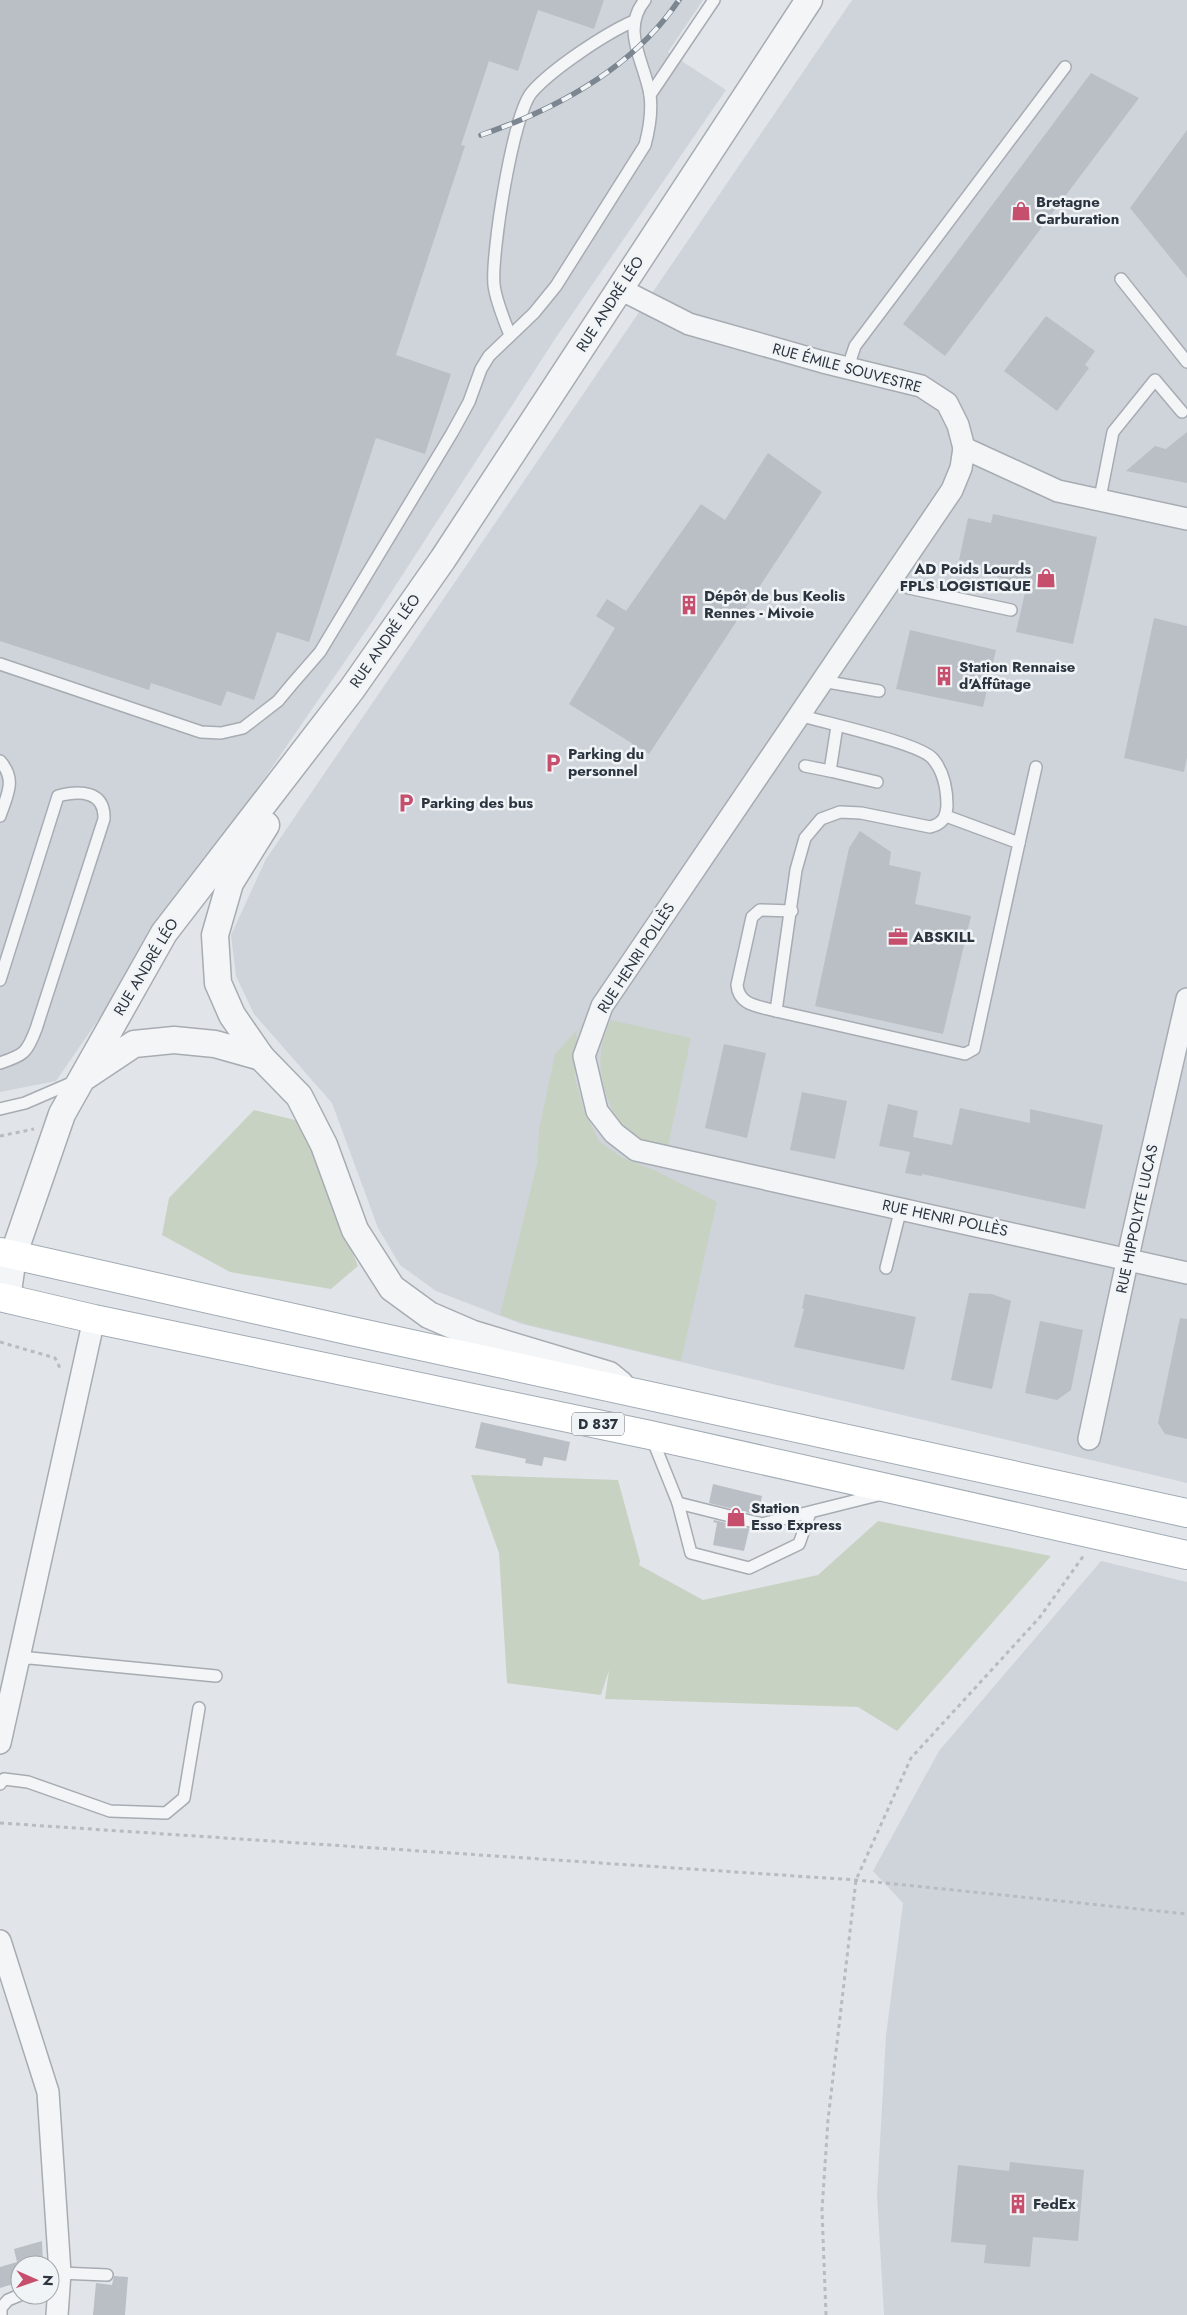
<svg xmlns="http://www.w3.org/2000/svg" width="1187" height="2315" viewBox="0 0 1187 2315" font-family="Jost,sans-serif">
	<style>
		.built { fill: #cfd4db }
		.green { fill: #c8d2c3 }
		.building { fill: #b9bfc5 }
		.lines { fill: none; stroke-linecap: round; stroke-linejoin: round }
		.service-casing { stroke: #a7acb3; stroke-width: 14 }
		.minor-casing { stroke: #a7acb3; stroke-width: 24 }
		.tertiary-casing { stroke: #a7acb3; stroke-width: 29 }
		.primary-casing { stroke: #a1abb4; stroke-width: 30 }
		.path { stroke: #b8bbc0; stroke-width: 3; stroke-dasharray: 4 4; stroke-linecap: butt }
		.service { stroke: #f4f5f7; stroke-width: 11 }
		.minor { stroke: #f4f5f7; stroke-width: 21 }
		.tertiary { stroke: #f4f5f7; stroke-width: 26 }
		.primary { stroke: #fff; stroke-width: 28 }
		.rail-casing { stroke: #7c8691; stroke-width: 5.5 }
		.rail { stroke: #f1f4f6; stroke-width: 4; stroke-dasharray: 11; stroke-linecap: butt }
		.labels { text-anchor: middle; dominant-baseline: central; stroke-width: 5; stroke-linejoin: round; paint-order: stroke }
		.shield { fill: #f1f4f6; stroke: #666e76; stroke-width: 1 }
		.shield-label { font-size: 14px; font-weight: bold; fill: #2b343f }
		.poi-label { font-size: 15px; font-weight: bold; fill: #2b343f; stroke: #f1f4f6; text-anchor: start }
		.street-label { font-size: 15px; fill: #2b343f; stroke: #f1f4f6 }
	</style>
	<rect width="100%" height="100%" fill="#e1e5e9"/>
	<g class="built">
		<path d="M 0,0 L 703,0 L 668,52 L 726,90 L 555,339 L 372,622 L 56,1081 L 0,1092 Z"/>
		<path d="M 852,0 L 1187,0 L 1187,1483 L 522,1324 L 436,1291 L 400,1265 L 378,1228 L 332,1103 L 254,1014 L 236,976 L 231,935 L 266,859 Z"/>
		<path d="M 1101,1561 L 1187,1582 L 1187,2315 L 884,2315 L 877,2195 L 886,2036 L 903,1903 L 873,1871 L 939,1751 Z"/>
	</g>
	<g class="green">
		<path d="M 611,1020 L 691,1038 L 668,1146 C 658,1144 643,1143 634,1138 C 611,1123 597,1076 601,1050 C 602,1040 607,1029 611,1020 Z"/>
		<path d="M 577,1030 L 575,1078 L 584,1110 L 599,1141 L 621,1157 L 656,1171 L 717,1202 L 681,1361 L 529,1325 L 500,1315 L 537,1164 L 539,1130 L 555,1054 Z"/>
		<path d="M 254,1110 L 299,1121 L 358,1266 L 331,1289 L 230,1272 L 162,1235 L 169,1198 Z"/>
		<path d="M 471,1475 L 618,1480 L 640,1561 L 639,1565 L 703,1600 L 818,1575 L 878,1521 L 1051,1556 L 897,1731 L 858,1707 L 605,1699 L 609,1670 L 601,1695 L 507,1683 L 499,1553 Z"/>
	</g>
	<g class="building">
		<path d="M 0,0 L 604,0 L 594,29 L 538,10 L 518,71 L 489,61 L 461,145 L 465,146 L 396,355 L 451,374 L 425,454 L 376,438 L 309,642 L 277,632 L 254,700 L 227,691 L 221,706 L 151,683 L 149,690 L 0,641 Z"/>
		<path d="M 1091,73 L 1139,98 L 945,356 L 903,324 Z"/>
		<path d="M 1187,130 L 1187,278 L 1130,208 Z"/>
		<path d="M 1046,316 L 1095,351 L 1085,365 L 1089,368 L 1057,411 L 1004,371 Z"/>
		<path d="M 1187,432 L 1187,483 L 1126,471 L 1155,446 L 1166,449 Z"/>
		<path d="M 768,453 L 822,492 L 649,754 L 569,704 L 615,628 L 596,616 L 607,599 L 626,611 L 701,504 L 725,520 Z"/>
		<path d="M 993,514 L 1097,537 L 1073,644 L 1016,632 L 1027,584 L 980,573 L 982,565 L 959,560 L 968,518 L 991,523 Z"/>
		<path d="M 1154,618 L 1187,626 L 1187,757 L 1184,772 L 1124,758 Z"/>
		<path d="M 910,630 L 996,650 L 983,707 L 896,689 Z"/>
		<path d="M 860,831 L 891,852 L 889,865 L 921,872 L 915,904 L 971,916 L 943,1034 L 815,1006 L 849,848 Z"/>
		<path d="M 724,1044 L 766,1053 L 747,1138 L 705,1128 Z"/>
		<path d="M 802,1092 L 847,1101 L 835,1159 L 790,1150 Z"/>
		<path d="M 888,1104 L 918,1111 L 913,1137 L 952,1145 L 960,1108 L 1030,1123 L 1030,1109 L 1103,1125 L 1085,1209 L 922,1174 L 922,1176 L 905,1173 L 910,1152 L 879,1146 Z"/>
		<path d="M 969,1293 L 992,1294 L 1011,1301 L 992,1389 L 951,1380 Z"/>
		<path d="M 805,1294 L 916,1317 L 904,1370 L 794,1347 L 804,1309 L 802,1308 Z"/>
		<path d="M 1180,1318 L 1187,1319 L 1187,1439 L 1165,1434 L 1158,1423 Z"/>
		<path d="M 1040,1321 L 1083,1330 L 1071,1390 L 1057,1400 L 1025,1393 Z"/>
		<path d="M 481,1422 L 570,1442 L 566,1461 L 544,1457 L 542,1466 L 525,1463 L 526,1459 L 475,1448 Z"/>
		<path d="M 713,1484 L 762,1496 L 758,1515 L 709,1503 Z"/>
		<path d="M 714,1520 L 755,1530 L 749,1530 L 744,1551 L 713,1545 L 717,1523 L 713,1522 Z"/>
		<path d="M 1010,2162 L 1084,2170 L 1078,2241 L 1033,2237 L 1030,2267 L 984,2263 L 986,2245 L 951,2242 L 958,2165 L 1009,2171 Z"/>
		<path d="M 42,2241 L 43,2265 L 20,2265 L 20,2282 L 0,2288 L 0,2267 L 17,2262 L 14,2249 Z"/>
		<path d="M 114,2276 L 128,2277 L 125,2315 L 93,2315 L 96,2283 L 112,2285 Z"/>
	</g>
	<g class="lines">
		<defs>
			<g id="service">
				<path d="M 650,95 L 714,0"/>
				<path d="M 1121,279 L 1187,362"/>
				<path d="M 510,335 C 504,320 496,301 494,285 C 491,254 513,113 532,92 C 552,69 606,33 634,21"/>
				<path d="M 848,367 L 855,346 L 1065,67"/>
				<path d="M 1100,498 L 1113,432 L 1155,380 L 1182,412"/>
				<path d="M 892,577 L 909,588 L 1011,610"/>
				<path d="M 0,664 L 201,732 L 221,733 L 243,728 L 278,701 L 293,683 L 320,652 L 452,433 L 469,402 L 481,369 L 489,356 L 534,313 L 556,286 L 645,145 C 649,130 652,110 650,95 C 645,63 620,30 645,0"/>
				<path d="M 822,681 L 879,691"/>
				<path d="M 799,715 C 825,723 920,743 933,759 C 944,772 947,790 947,806 C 946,818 942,824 930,827 L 861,813 L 840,812 L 821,819 L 805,838 L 796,870 L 776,1011 L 965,1054 L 974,1049 L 1019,843 L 946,816"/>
				<path d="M 837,726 L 830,771 L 877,782"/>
				<path d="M 0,761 C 17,780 7,795 0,816"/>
				<path d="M 805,766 L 830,771"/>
				<path d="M 1019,843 L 1036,767"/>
				<path d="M 0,980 L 58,796 C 80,790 105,791 104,819 L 36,1029 C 27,1053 24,1055 0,1063"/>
				<path d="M 776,1011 C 759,1006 739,1006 737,985 L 752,917 L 760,910 L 792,911"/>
				<path d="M 0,1109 L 25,1103 L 76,1081"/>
				<path d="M 886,1268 L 901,1208"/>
				<path d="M 651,1436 L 678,1503 L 762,1524 L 882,1494"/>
				<path d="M 678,1503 L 691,1553 L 749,1568 L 799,1544 L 810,1513"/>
				<path d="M 18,1660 L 30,1658 L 216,1676"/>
				<path d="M 0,1784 L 4,1779 L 28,1782 L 110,1811 L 166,1813 L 184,1798 L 199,1708"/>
				<path d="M 60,2273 L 107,2275"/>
				<path d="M 1,2315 L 1,2308 L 8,2300 L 20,2295"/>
			</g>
			<g id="minor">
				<path d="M 620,289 L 689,324 L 823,362 L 921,386 L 947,403 L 958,425 L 964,448 L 1058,491 L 1187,519"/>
				<path d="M 964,448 L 961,468 L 952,490 L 602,1006 L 584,1056 L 597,1111 L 614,1133 L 636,1150 L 1187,1273"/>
				<path d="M 1089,1439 L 1133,1234 L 1187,999"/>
				<path d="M 0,1743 L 94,1319"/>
				<path d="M 0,1941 L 48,2092 L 60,2273 L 57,2315"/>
			</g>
			<g id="tertiary">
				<path d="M 266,825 L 230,883 L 215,935 L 218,983 L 232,1015 L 261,1057 L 299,1096 L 324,1145 L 355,1230 L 392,1288 L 429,1315 L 473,1334 L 609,1375 L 620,1384"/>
				<path d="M 86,1076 L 134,1044 L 174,1040 L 215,1044 L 261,1057"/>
				<path d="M 7,1299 L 13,1256 L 62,1114 L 164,933 L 352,689 L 443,559 L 809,0"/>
			</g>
			<g id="primary">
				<path d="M 0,1252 L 347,1330 L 1187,1513"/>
				<path d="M 0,1297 L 94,1319 L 650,1435 L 1187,1555"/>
			</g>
		</defs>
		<use href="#service" class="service-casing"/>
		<use href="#minor" class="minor-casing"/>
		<use href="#tertiary" class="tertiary-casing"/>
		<use href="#primary" class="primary-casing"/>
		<g class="path">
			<path d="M 0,1136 L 34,1129"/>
			<path d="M 0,1342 L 55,1358 L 61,1370"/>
			<path d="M 0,1823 L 856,1880 L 1187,1914"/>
			<path d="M 826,2315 L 822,2210 L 828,2120 L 856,1880 L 911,1758 L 1040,1617 L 1084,1555"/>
		</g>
		<use href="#service" class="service"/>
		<use href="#minor" class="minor"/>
		<use href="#tertiary" class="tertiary"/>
		<use href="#primary" class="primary"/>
		<defs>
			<path id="rail" d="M 481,135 C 557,109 633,68 679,0"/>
		</defs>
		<use href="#rail" class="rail-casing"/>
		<use href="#rail" class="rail"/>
	</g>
	<defs>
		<symbol id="shop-bare" viewBox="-9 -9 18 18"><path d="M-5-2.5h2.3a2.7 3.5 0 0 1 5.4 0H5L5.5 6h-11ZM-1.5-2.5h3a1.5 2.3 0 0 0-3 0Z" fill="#c54f6d" stroke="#f1f4f6" stroke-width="2.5" paint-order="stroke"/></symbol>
		<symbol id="building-bare" viewBox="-9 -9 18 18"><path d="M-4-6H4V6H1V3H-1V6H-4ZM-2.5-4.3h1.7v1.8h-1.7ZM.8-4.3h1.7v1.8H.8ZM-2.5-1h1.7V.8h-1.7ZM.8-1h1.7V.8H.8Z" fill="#c54f6d" stroke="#f1f4f6" stroke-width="2.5" paint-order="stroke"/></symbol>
		<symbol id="parking-bare" viewBox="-9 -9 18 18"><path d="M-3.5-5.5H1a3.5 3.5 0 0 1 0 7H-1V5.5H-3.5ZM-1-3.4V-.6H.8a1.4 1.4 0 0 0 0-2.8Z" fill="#c54f6d" stroke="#f1f4f6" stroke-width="2.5" paint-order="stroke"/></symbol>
		<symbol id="office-bare" viewBox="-9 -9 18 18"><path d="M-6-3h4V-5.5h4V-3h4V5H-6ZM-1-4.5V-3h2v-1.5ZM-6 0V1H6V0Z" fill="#c54f6d" stroke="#f1f4f6" stroke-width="2.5" paint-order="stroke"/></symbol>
	</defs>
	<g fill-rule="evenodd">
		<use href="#shop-bare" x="1007" y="197" width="28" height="28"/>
		<use href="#shop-bare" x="1032" y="564" width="28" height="28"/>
		<use href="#building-bare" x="675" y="591" width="28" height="28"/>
		<use href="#building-bare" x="930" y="662" width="28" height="28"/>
		<use href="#parking-bare" x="539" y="749" width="28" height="28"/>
		<use href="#parking-bare" x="392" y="789" width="28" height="28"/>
		<use href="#office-bare" x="884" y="923" width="28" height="28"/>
		<use href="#shop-bare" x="722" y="1503" width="28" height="28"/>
		<use href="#building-bare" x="1004" y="2190" width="28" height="28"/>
	</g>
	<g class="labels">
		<rect class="shield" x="572" y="1412.5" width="52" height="23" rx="4"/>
		<g class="shield-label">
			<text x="598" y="1424">D 837</text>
		</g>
		<g class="poi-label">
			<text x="1036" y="202">Bretagne<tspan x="1036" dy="17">Carburation</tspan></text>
			<text x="1031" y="569" text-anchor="end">AD Poids Lourds<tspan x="1031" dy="17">FPLS LOGISTIQUE</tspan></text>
			<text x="704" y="596">Dépôt de bus Keolis<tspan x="704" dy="17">Rennes - Mivoie</tspan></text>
			<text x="959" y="667">Station Rennaise<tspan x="959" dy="17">d'Affûtage</tspan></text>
			<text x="568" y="754">Parking du<tspan x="568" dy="17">personnel</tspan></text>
			<text x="421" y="803">Parking des bus</text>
			<text x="913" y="937">ABSKILL</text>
			<text x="751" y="1508">Station<tspan x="751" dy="17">Esso Express</tspan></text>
			<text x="1033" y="2204">FedEx</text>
		</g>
		<g class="street-label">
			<text transform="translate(610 304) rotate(-57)">RUE ANDRÉ LÉO</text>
			<text transform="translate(847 368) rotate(15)">RUE ÉMILE SOUVESTRE</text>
			<text transform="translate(385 641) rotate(-55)">RUE ANDRÉ LÉO</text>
			<text transform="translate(636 958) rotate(-57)">RUE HENRI POLLÈS</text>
			<text transform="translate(146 967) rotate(-59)">RUE ANDRÉ LÉO</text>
			<text transform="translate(945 1218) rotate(12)">RUE HENRI POLLÈS</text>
			<text transform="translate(1137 1219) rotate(-78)">RUE HIPPOLYTE LUCAS</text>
		</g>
	</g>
	<g transform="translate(35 2280) rotate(92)"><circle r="24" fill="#f1f4f6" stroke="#a2a7ad"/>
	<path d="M0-4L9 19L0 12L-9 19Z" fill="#c54f6d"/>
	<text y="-8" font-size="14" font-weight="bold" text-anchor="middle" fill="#2b343f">N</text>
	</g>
</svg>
